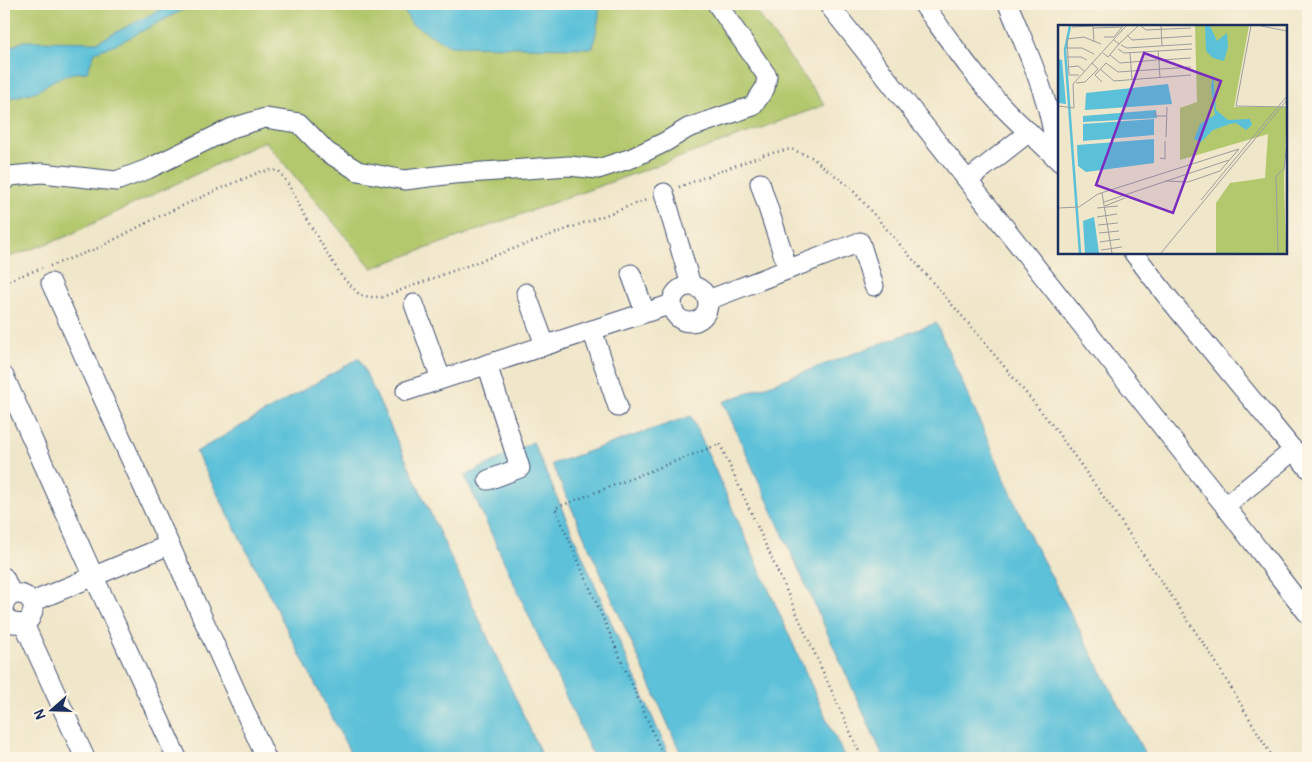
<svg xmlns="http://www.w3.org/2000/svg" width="1312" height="762" viewBox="0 0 1312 762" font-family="Pangolin,sans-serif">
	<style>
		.green { fill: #b3c86d; stroke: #677c66 }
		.water { fill: #5bc1d9; stroke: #3b789c }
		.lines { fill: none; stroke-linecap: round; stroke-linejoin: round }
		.minor-casing { stroke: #3b4a6e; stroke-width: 21 }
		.path { stroke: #3b4a6e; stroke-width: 2.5; stroke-dasharray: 1 4; stroke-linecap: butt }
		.minor { stroke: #fff; stroke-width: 19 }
		.inset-river { fill: none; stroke: #5bc1d9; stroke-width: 2.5 }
		.inset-road { fill: none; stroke: #9b9d9e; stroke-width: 1 }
		.view { fill: #7b2cbf; fill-opacity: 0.15; stroke: #7b2cbf; stroke-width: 2.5 }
		.inset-edge { fill: none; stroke: #1b2f5e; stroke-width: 2.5 }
	</style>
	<rect width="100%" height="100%" fill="#fcf5e5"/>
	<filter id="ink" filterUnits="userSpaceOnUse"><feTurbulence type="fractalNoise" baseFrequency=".02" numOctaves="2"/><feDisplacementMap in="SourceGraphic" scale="10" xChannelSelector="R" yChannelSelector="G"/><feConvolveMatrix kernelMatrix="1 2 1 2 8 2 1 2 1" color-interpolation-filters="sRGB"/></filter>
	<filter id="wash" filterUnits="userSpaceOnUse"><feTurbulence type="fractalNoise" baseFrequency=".0096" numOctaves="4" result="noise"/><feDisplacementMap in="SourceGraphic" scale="20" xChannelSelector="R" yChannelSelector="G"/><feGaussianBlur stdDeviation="1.12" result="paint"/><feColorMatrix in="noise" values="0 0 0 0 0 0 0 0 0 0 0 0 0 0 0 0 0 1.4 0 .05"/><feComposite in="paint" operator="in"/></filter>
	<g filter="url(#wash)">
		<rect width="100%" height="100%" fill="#f0e6c9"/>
		<path class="green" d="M 4,4 L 750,4 L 825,105 L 372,268 L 265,141 L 65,237 L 4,259 Z"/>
		<g class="water">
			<path d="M 171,4 L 194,4 L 121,42 L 95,52 L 87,72 L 73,73 L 56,79 L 37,91 L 4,100 L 4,50 L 24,41 L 97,42 Z"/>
			<path d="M 400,4 L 599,4 L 599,16 L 593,48 L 450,46 L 412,24 Z"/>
			<path d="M 936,323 L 1031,538 L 1147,758 L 884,758 L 723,402 Z"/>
			<path d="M 359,358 L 521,710 L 543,758 L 353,758 L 196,452 Z"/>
			<path d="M 691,416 L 826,718 L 845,758 L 683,758 L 552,464 Z"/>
			<path d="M 533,442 L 670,758 L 594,758 L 465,476 Z"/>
		</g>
	</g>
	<g filter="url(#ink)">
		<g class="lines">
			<defs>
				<g id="minor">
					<path d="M 828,4 L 1225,506 L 1308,614"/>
					<path d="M 923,4 C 948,38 972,74 1001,105 C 1019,125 1041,142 1060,162"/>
					<path d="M 1008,4 C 1026,49 1055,108 1055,157"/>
					<path d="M 968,180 L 1029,132"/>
					<path d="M 4,181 L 10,176 L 42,173 L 116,181 L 148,169 L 232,128 L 265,118 L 299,123 L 327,152 L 358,171 L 405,180 L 453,174 L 569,166 L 598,169 L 632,158 L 665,142 L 688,128 L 753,106 L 765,88 L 767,76 L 717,4"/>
					<path d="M 760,183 L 788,269"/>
					<path d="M 664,193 L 691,285"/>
					<path d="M 1133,252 L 1166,295 L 1308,468"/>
					<path d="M 631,274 L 645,312"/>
					<path d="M 51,283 L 266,758"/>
					<circle cx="690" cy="304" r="18"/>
					<path d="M 526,293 L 545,345"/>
					<path d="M 708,300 L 860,242 L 874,286"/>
					<path d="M 414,304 L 441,379"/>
					<path d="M 592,330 L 618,407"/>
					<path d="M 487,364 L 520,468 L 488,480"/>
					<path d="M 4,376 L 94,577 L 177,758"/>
					<path d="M 406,391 L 672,304"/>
					<path d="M 1225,506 L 1294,450"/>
					<path d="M 4,577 L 12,595"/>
					<path d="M 32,602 L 169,545"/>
					<path d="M 4,605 C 11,585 39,595 32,614 C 31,618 29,621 25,623 C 21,624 16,623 12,623 L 4,616 L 4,613"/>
					<path d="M 24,624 L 85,758"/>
				</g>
			</defs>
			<use href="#minor" class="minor-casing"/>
			<g class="path">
				<path d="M 679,187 L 763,155 L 791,149 L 811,157 L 850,187 L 975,331 L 1053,426 L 1113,510 L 1212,656 L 1273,758"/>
				<path d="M 50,266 L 98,248 L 162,215 L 215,191 L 260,172 L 271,170 L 279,171 L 286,181 L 295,196 L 305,217 L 342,277 L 360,295 L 370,297 L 382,297 L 649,199"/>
				<path d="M 4,282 L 42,268"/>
				<path d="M 664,758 L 555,508 L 720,444 L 862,758"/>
			</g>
			<use href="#minor" class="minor"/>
		</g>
	</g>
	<g transform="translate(1058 25)">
		<rect width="229" height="229" fill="#f0e6c9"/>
		<path d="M 137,1 L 191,1 L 176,82 L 229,82 L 226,156 L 228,228 L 158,228 L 158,178 L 172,158 L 207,153 L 210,109 L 122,135 L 122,83 L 139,77 Z" fill="#b3c86d"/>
		<path d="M 147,1 L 152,1 L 159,16 L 169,8 L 170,22 L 166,36 L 155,33 L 148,26 ZM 0,34 L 4,35 L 8,79 L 0,78 ZM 155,48 L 158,85 L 170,95 L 192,94 L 194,100 L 188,105 L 178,98 L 172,99 L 155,105 L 143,117 L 136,114 L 142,99 L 157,90 L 153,62 ZM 110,59 L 114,79 L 27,85 L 28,68 ZM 98,85 L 99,93 L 25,97 L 25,91 ZM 96,94 L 96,110 L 25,116 L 25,99 ZM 96,114 L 96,138 L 28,147 L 20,141 L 19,120 ZM 36,192 L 41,228 L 27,228 L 25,196 Z" fill="#5bc1d9"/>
		<path class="inset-river" d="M 12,1 L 7,25 L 22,228"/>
		<path class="inset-road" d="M 35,1 L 36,17M 83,1 L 88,5 L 133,3M 103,1 L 104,21M 193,1 L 178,81 L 229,82M 203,1 L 229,6M 14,2 L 35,1M 35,3 L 64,2M 69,10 L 74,15 L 134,11M 46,12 L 56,12 L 65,1M 56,15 L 61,19 L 80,1M 63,20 L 69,23 L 134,19M 9,23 L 24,23 L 36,29M 60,24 L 66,28 L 134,24M 100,26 L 101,37 L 101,33M 45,28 L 50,32 L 61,19M 72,28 L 74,55M 52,30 L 62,38 L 99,35M 9,32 L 23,32 L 29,35M 103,35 L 133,33M 101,37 L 102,53M 10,42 L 20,41 L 26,46M 42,44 L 56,56 L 133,50M 21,50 L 11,50 L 9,14 L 26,12 L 43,19M 44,57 L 37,50 L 48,38 L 60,47 L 133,42M 18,58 L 27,57 L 40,44 L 34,38M 0,81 L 16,83 L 15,59 L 68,1M 97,87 L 97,91 L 108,91M 108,112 L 109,82M 102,133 L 107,134 L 107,116M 44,168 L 54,228M 143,175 L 229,71M 46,177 L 171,135M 47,181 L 67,173M 0,183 L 21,182 L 40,169 L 181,124 L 162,146 L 130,157 L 108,156M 39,183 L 60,181M 39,192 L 59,189M 40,200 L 60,198M 41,208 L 61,206M 42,217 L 62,214M 43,225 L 64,222M 103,228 L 229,75M 220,228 L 218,151 L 226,144 L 229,117"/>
		<path class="view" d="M 86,28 L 163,56 L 115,188 L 38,160 Z"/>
		<rect width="229" height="229" class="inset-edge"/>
	</g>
	<rect width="1312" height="762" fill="none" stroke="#fcf5e5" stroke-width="20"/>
	<g transform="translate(52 710) rotate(250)" stroke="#fcf5e5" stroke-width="4" paint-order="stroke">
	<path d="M0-4L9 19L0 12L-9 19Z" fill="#1b2f5e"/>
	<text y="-8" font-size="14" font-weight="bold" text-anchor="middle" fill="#1b2f5e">N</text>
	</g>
</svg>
